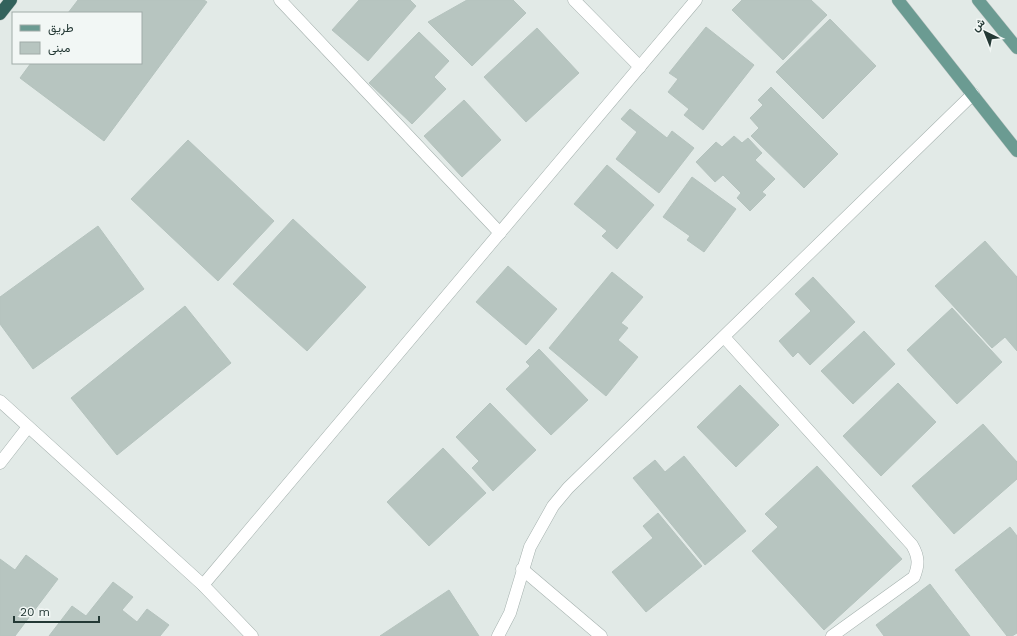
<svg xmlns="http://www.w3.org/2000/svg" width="1017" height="636" viewBox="0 0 1017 636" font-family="'Work Sans',Vazirmatn,sans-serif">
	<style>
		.building { fill: #b7c5c0; stroke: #b5c3be }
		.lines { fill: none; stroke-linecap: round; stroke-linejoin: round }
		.minor-casing { stroke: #a5b1ae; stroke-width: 13 }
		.major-casing { stroke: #bdc4c2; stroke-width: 13 }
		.highway-casing { stroke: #bdc4c2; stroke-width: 13 }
		.minor { stroke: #fff; stroke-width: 12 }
		.major { stroke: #6b9b92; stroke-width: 12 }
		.highway { stroke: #33625c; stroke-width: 12 }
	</style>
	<rect width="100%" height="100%" fill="#e2eae7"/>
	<g class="building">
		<path d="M 78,0 L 204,0 L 207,2 L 104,141 L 20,78 L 31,63 L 141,63 L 141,13 L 68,13 Z"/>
		<path d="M 359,0 L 410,0 L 416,6 L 368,61 L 332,30 Z"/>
		<path d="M 467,0 L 513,0 L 526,13 L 472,66 L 428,22 Z"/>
		<path d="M 742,0 L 811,0 L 827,15 L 783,60 L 732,10 Z"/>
		<path d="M 830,19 L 876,66 L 823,119 L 776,72 Z"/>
		<path d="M 706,27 L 754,65 L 703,130 L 684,115 L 689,109 L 668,92 L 678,79 L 669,73 Z"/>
		<path d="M 537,28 L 579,73 L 526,122 L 484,77 Z"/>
		<path d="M 419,32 L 449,61 L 434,77 L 446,89 L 412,124 L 369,83 Z"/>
		<path d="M 771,87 L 838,154 L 804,188 L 751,136 L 759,128 L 750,118 L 763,105 L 758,100 Z"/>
		<path d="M 464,100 L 501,140 L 462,177 L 424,136 Z"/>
		<path d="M 630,109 L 667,138 L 672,131 L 694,148 L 659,193 L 616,159 L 637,132 L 621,119 Z"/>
		<path d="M 734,136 L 742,143 L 748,138 L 762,153 L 755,160 L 775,179 L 762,192 L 766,195 L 750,211 L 737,198 L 741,193 L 723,175 L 715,182 L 696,162 L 716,142 L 722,147 Z"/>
		<path d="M 188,140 L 274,221 L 218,281 L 131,199 Z"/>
		<path d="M 607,165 L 654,205 L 617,249 L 602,236 L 607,231 L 574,204 Z"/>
		<path d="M 692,177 L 736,209 L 704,252 L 687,240 L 690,236 L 663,217 Z"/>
		<path d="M 293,219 L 366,287 L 307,351 L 233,284 Z"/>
		<path d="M 98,226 L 144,289 L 33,369 L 0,324 L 0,297 Z"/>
		<path d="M 985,241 L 1017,277 L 1017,351 L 1005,337 L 992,348 L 935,286 Z"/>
		<path d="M 508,266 L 557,309 L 526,345 L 476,302 Z"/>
		<path d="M 612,272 L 643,297 L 621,323 L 628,328 L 618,340 L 638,357 L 606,396 L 549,348 Z"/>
		<path d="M 813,277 L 855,322 L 810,365 L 798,352 L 793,357 L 779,341 L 811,311 L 795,294 Z"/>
		<path d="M 185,306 L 231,363 L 117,455 L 71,398 Z"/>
		<path d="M 952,308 L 1002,362 L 957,404 L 907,350 Z"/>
		<path d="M 864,331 L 895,364 L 853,404 L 821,371 Z"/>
		<path d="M 539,349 L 588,400 L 551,435 L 506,389 L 530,366 L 526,362 Z"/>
		<path d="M 898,383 L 936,422 L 881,476 L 843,436 Z"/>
		<path d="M 740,385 L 779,425 L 736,467 L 697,427 Z"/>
		<path d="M 490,403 L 536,450 L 493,491 L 472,468 L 479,461 L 456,437 Z"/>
		<path d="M 983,424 L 1017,462 L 1017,479 L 954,534 L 912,486 Z"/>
		<path d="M 443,448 L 486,493 L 429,546 L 387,502 Z"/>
		<path d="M 684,456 L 746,531 L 705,565 L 633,478 L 655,460 L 665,472 Z"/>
		<path d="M 817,466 L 902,559 L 824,630 L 752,551 L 778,527 L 765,514 Z"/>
		<path d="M 658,513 L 702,566 L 646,612 L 612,572 L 653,538 L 643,526 Z"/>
		<path d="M 1010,527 L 1017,536 L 1017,633 L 1012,636 L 1007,636 L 955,570 Z"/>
		<path d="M 26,555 L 58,579 L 15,636 L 0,636 L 0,559 L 15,570 Z"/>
		<path d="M 113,582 L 133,597 L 122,610 L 137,622 L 147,609 L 169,625 L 160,636 L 49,636 L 72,606 L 86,616 Z"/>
		<path d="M 930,584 L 970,636 L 884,636 L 876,625 Z"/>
		<path d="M 449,590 L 479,636 L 380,636 Z"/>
	</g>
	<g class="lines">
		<defs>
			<g id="minor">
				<path d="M 280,0 L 500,233"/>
				<path d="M 574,0 L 640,67"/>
				<path d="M 724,337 L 912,545 C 919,557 919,565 914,577 L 832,636"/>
				<path d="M 0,401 L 203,585 L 252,636"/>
				<path d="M 0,463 L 28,427"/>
				<path d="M 522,569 L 601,636"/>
				<path d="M 203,585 L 696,0"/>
				<path d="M 498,636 L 510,613 L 530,547 L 553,506 L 568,488 L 973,94"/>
			</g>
			<g id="major">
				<path d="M 898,0 L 1017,151"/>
				<path d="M 978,0 L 1017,48"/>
			</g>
			<path id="highway" d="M 0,14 L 11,0"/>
		</defs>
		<use href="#minor" class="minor-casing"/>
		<use href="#major" class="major-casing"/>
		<use href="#highway" class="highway-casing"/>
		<use href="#minor" class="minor"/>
		<use href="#major" class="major"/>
		<use href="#highway" class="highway"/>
	</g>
	<rect x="12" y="12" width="130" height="52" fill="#f2f7f5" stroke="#a0aba8"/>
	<rect x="20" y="25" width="20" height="6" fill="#6b9b92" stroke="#a0aba8"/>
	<text x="48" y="32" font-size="12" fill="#243935">طريق</text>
	<rect x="20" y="42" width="20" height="12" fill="#b7c5c0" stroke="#a0aba8"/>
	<text x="48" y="52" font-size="12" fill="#243935">مبنى</text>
	<g transform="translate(985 32) rotate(317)" stroke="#f2f7f5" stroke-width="3" paint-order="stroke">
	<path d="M0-3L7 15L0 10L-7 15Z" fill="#243935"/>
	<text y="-6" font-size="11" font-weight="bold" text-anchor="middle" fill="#243935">ش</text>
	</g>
	<path d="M14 616v6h85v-6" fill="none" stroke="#243935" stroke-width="2"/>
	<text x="20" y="616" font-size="12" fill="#243935" stroke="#f2f7f5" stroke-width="3" paint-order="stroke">20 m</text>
</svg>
